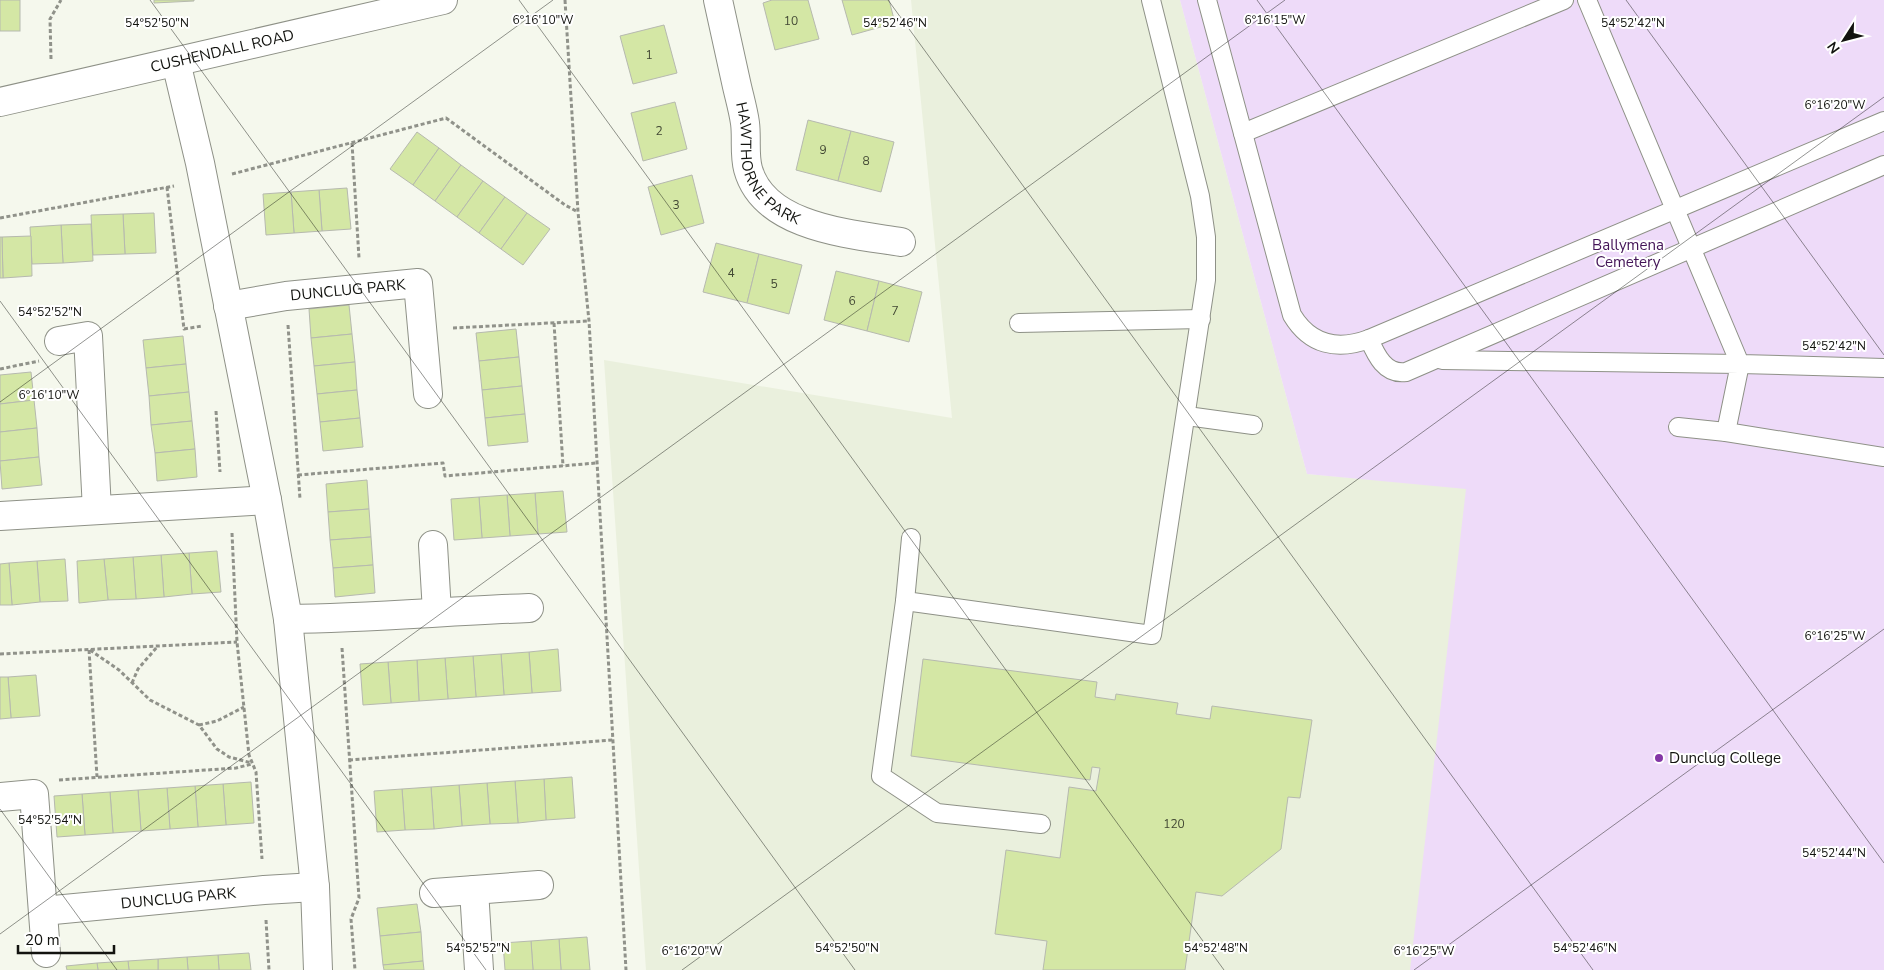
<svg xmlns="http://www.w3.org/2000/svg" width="1884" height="970" viewBox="0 0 1884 970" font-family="'Nunito Sans',sans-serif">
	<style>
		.built { fill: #eaf0dd }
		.green { fill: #eedbf9 }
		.building { fill: #d4e7a5; stroke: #b6b9af }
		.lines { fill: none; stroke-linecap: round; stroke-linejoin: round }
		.lane-casing { stroke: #8e9187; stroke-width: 20 }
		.street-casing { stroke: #8e9187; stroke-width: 30 }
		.primary-casing { stroke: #8e9187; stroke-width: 30 }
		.path { stroke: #90928a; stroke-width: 3; stroke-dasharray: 4 2.5; stroke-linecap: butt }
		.lane { stroke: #fff; stroke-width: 18 }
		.street { stroke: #fff; stroke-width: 28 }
		.primary { stroke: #fff; stroke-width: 28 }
		.ticks { fill: none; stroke: #12130f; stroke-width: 1; stroke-opacity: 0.45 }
		.poi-dot { fill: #8436a6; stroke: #fff; stroke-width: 2 }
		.labels { text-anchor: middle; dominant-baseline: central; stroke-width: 4; stroke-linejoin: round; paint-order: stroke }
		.number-label { font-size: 12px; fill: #424834 }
		.street-label { font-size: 15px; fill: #12130f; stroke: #fff }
		.park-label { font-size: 15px; fill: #431457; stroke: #fff }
		.poi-label { font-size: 15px; fill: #12130f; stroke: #fff; text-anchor: start }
		.ticks-label { font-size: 12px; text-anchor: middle; fill: #12130f; stroke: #fff; stroke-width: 4; stroke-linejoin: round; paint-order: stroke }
	</style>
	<rect width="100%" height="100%" fill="#f5f8ed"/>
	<path class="built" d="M 911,0 L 1180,0 L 1307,474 L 1466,488 L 1884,970 L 646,970 L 604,360 L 952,418 Z"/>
	<path class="green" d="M 1180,0 L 1884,0 L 1884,970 L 1410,970 L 1466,489 L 1307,474 Z"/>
	<g class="building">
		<rect x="0" y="0" width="20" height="31"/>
		<path d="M 154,0 L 194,0 L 194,1 L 154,3 Z"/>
		<path d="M 772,0 L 808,0 L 819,39 L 775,50 L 763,3 Z"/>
		<path d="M 842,0 L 889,0 L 895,23 L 852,35 Z"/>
		<path d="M 664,25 L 677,73 L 633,84 L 620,36 Z"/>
		<path d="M 675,102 L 687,149 L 643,161 L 631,113 Z"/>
		<path d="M 808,120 L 851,131 L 838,181 L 796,170 Z"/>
		<path d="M 851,131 L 894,142 L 881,192 L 838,181 Z"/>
		<path d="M 417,132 L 439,148 L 413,185 L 390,169 Z"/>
		<path d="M 439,148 L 461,165 L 435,201 L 413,185 Z"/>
		<path d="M 461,165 L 483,181 L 457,217 L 435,201 Z"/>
		<path d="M 692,175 L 704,223 L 661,235 L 648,187 Z"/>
		<path d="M 483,181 L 505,197 L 479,233 L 457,217 Z"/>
		<path d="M 347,188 L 351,229 L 322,231 L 319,190 Z"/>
		<path d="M 319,190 L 322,231 L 294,233 L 291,192 Z"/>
		<path d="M 291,192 L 294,233 L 266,235 L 263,194 Z"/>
		<path d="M 505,197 L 527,213 L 501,249 L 479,233 Z"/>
		<path d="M 154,213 L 156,253 L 125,254 L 123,214 Z"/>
		<path d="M 527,213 L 550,229 L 523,265 L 501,249 Z"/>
		<path d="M 123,214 L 125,254 L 93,255 L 91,215 Z"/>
		<path d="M 91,224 L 93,261 L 63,263 L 61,225 Z"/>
		<path d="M 61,225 L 63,263 L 32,264 L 30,227 Z"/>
		<path d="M 31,236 L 32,276 L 3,278 L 2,237 Z"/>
		<path d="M 0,237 L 2,237 L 3,278 L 0,278 Z"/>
		<path d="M 716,243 L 759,254 L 747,303 L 703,292 Z"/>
		<path d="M 759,254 L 802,265 L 789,314 L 747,303 Z"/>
		<path d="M 836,271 L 879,281 L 867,331 L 824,320 Z"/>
		<path d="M 879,281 L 922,292 L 909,342 L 867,331 Z"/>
		<path d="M 349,305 L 352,334 L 311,338 L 309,309 Z"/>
		<path d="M 516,329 L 519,357 L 479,361 L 476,333 Z"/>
		<path d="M 352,334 L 355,362 L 314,366 L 311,338 Z"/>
		<path d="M 183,336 L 186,364 L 146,368 L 143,340 Z"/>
		<path d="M 519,357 L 522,386 L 482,390 L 479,361 Z"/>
		<path d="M 355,362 L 357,390 L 317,394 L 314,366 Z"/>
		<path d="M 186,364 L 189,392 L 149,396 L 146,368 Z"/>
		<path d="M 31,372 L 34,400 L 0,404 L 0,375 Z"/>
		<path d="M 522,386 L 525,414 L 485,418 L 482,390 Z"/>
		<path d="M 357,390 L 360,418 L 320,422 L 317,394 Z"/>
		<path d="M 189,392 L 192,421 L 151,425 L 149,396 Z"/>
		<path d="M 34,400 L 37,428 L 0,432 L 0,404 Z"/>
		<path d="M 525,414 L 528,442 L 488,446 L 485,418 Z"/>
		<path d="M 360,418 L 363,447 L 323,451 L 320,422 Z"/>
		<path d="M 192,421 L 195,449 L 155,453 L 151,425 Z"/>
		<path d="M 37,428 L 39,457 L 0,461 L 0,432 Z"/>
		<path d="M 195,449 L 197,477 L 157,481 L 155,453 Z"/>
		<path d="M 39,457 L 42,485 L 2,489 L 0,461 Z"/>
		<path d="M 367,480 L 369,509 L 328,512 L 326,484 Z"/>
		<path d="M 563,491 L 567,532 L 538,534 L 535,493 Z"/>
		<path d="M 535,493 L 538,534 L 510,536 L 507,495 Z"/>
		<path d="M 507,495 L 510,536 L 482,538 L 479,497 Z"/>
		<path d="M 479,497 L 482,538 L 454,540 L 451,499 Z"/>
		<path d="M 369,509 L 371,537 L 330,540 L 328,512 Z"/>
		<path d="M 371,537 L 373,565 L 333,568 L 330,540 Z"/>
		<path d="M 217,551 L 221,592 L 192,594 L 189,553 Z"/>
		<path d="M 189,553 L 192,594 L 164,597 L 161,555 Z"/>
		<path d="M 161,555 L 164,597 L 136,599 L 133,557 Z"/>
		<path d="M 133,557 L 136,599 L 108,600 L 104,559 Z"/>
		<path d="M 65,559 L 68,601 L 40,602 L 37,561 Z"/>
		<path d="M 104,559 L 108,600 L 79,603 L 77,561 Z"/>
		<path d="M 37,561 L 40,602 L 12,605 L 9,563 Z"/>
		<path d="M 9,563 L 12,605 L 0,605 L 0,564 Z"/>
		<path d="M 373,565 L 375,593 L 335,597 L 333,568 Z"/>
		<path d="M 558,649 L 561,691 L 532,693 L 529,652 Z"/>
		<path d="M 529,652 L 532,693 L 504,695 L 501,654 Z"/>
		<path d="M 501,654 L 504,695 L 476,697 L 473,656 Z"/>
		<path d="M 473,656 L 476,697 L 448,699 L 445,658 Z"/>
		<path d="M 445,658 L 448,699 L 419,701 L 417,660 Z"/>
		<path d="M 923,659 L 1097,682 L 1095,697 L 1115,700 L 1116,694 L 1178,703 L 1176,714 L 1210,719 L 1212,706 L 1312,720 L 1300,798 L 1288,797 L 1281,849 L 1222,896 L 1196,892 L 1185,970 L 1043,970 L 1047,941 L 995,934 L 1006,850 L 1060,858 L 1069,787 L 1096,791 L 1100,768 L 1092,767 L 1090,780 L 911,756 Z"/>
		<path d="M 417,660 L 419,701 L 391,703 L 388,662 Z"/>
		<path d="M 388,662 L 391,703 L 363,705 L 360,664 Z"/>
		<path d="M 36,675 L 40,716 L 11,718 L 8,677 Z"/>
		<path d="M 0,677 L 8,677 L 11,718 L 0,719 Z"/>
		<path d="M 572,777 L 575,818 L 546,820 L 544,779 Z"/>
		<path d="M 544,779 L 546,820 L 518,823 L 515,781 Z"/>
		<path d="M 515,781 L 518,823 L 490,824 L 487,783 Z"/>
		<path d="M 251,782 L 254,823 L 226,825 L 223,784 Z"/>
		<path d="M 487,783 L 490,824 L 462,826 L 459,785 Z"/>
		<path d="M 223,784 L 226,825 L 198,827 L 195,786 Z"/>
		<path d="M 459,785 L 462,826 L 434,829 L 431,787 Z"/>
		<path d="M 195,786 L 198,827 L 170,829 L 167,788 Z"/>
		<path d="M 431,787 L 434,829 L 405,830 L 402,789 Z"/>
		<path d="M 167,788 L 170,829 L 141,831 L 138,790 Z"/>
		<path d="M 402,789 L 405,830 L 377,832 L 374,791 Z"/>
		<path d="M 138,790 L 141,831 L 113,833 L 110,792 Z"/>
		<path d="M 110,792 L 113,833 L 85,835 L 82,794 Z"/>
		<path d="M 82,794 L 85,835 L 57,837 L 54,796 Z"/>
		<path d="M 417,904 L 421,932 L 380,936 L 377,908 Z"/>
		<path d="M 421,932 L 423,961 L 383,965 L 380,936 Z"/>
		<path d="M 587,937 L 590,970 L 561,970 L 559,939 Z"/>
		<path d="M 559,939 L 561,970 L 533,970 L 531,941 Z"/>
		<path d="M 531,941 L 533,970 L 505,970 L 503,943 Z"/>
		<path d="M 249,953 L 251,970 L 219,970 L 218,955 Z"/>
		<path d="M 218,955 L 219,970 L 188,970 L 187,957 Z"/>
		<path d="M 187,957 L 188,970 L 158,970 L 158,959 Z"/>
		<path d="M 158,959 L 158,970 L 129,970 L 128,961 Z"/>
		<path d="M 128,961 L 129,970 L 98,970 L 97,963 Z"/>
		<path d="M 423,961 L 424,970 L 384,970 L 383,965 Z"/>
		<path d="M 97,963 L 98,970 L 67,970 L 66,966 Z"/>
	</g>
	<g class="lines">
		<defs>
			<g id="lane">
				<path d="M 1207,0 L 1292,315 C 1310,345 1337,351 1369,339 L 1884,121"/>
				<path d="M 1587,0 L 1740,364 L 1884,368"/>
				<path d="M 1243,133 L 1564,0"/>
				<path d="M 1019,323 L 1201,319"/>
				<path d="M 1369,339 C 1376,355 1385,375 1406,372 L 1884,165"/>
				<path d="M 1442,360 L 1740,364 L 1726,432"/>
				<path d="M 1187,416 L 1253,425"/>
				<path d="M 1678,427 L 1726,432 L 1884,457"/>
				<path d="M 911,538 L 905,601 L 881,776 L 937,813 L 1041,824"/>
				<path d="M 905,601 L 1152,635 L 1206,280 L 1206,237 L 1200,196 L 1151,0"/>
			</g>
			<g id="street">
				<path id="s1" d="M 718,0 C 724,27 730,55 736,82 C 739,96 743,109 745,123 C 747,138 744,154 748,169 C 764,228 851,234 901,242"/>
				<path d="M 176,62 L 200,163 L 267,500 L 288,619 L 315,887 L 318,970"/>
				<path id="s2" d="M 228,306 L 286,296 L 418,283 L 428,394"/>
				<path d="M 59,341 L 88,336 L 97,510"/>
				<path d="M 0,516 L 267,500"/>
				<path d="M 433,545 L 437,612"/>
				<path d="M 288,619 C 368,618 448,611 529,608"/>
				<path d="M 0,797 L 34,794 L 46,953"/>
				<path d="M 474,890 L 479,970"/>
				<path d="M 434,893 L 539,885"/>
				<path id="s3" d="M 43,911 L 264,890 L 315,887"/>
			</g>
			<g id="primary">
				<path id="s4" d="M 0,102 L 443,0"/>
			</g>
		</defs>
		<use href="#lane" class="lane-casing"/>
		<use href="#street" class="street-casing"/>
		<use href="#primary" class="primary-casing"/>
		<g class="path">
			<path d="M 565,0 L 578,212 L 589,321 L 626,970"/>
			<path d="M 51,59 L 50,19 L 61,0"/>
			<path d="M 352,143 L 359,258"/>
			<path d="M 232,174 L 446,118 L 565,205 L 578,212"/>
			<path d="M 167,187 L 184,329 L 202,326"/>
			<path d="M 0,218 L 174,186"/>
			<path d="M 554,323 L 563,466"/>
			<path d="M 288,325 L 300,499"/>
			<path d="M 453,328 L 589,321"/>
			<path d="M 0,369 L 39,361"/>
			<path d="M 216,411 L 220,472"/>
			<path d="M 298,475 L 443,463 L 445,476 L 596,463"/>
			<path d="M 232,533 L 237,642 L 249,755 L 256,772 L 262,859"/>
			<path d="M 342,648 L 359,898 L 351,919 L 355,970"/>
			<path d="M 89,650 L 97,777"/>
			<path d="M 90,650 L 119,670 L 150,700 L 199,725 L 217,749 L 229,757 L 252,763"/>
			<path d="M 0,654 L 237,642"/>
			<path d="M 132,683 L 138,669 L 157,647"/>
			<path d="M 199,725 L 217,721 L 244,707"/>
			<path d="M 349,760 L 613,740"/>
			<path d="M 59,780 L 236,768 L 252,764"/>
			<path d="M 266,920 L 269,970"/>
		</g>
		<use href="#lane" class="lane"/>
		<use href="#street" class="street"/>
		<use href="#primary" class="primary"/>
	</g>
	<path class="ticks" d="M 150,0 L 855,970M 519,0 L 1224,970M 888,0 L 1593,970M 1257,0 L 1884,863M 1626,0 L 1884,355M 0,301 L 486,970M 0,402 L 553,0M 0,809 L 117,970M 0,934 L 1285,0M 682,970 L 1884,97M 1414,970 L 1884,629"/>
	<circle class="poi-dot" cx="1659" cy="758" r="5"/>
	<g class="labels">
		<g class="number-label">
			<text x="791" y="21">10</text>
			<text x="649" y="55">1</text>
			<text x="659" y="131">2</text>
			<text x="823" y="150">9</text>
			<text x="866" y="161">8</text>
			<text x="676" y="205">3</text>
			<text x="731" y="273">4</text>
			<text x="774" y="284">5</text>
			<text x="852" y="301">6</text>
			<text x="895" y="311">7</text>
			<text x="1174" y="824">120</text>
		</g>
		<g class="street-label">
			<text stroke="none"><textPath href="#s4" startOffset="228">CUSHENDALL ROAD</textPath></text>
			<text stroke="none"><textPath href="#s1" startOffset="176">HAWTHORNE PARK</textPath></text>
			<text stroke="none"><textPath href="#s2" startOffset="121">DUNCLUG PARK</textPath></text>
			<text stroke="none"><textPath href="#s3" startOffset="136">DUNCLUG PARK</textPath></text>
		</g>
		<g class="park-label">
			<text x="1628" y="245">Ballymena<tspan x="1628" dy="17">Cemetery</tspan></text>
		</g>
		<g class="poi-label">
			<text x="1669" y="758">Dunclug College</text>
		</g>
	</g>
	<g class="ticks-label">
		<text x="543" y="24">6°16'10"W</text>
		<text x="1275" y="24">6°16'15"W</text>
		<text x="157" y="27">54°52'50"N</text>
		<text x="895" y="27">54°52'46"N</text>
		<text x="1633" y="27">54°52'42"N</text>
		<text x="1835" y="109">6°16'20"W</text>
		<text x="50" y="316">54°52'52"N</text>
		<text x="1834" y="350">54°52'42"N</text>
		<text x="49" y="399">6°16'10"W</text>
		<text x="1835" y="640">6°16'25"W</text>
		<text x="50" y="824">54°52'54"N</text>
		<text x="1834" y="857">54°52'44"N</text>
		<text x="478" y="952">54°52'52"N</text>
		<text x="847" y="952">54°52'50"N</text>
		<text x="1216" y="952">54°52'48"N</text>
		<text x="1585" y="952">54°52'46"N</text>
		<text x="692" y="955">6°16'20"W</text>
		<text x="1424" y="955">6°16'25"W</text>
	</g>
	<g transform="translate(1844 40) rotate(234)" stroke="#ffffff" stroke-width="4" paint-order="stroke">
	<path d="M0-4L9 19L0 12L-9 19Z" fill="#12130f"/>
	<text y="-8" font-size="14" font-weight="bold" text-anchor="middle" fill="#12130f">N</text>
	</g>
	<path d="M18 945v8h96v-8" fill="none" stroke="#12130f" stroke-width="2.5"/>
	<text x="25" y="945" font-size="15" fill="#12130f" stroke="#ffffff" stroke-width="4" paint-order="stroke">20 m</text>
</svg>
